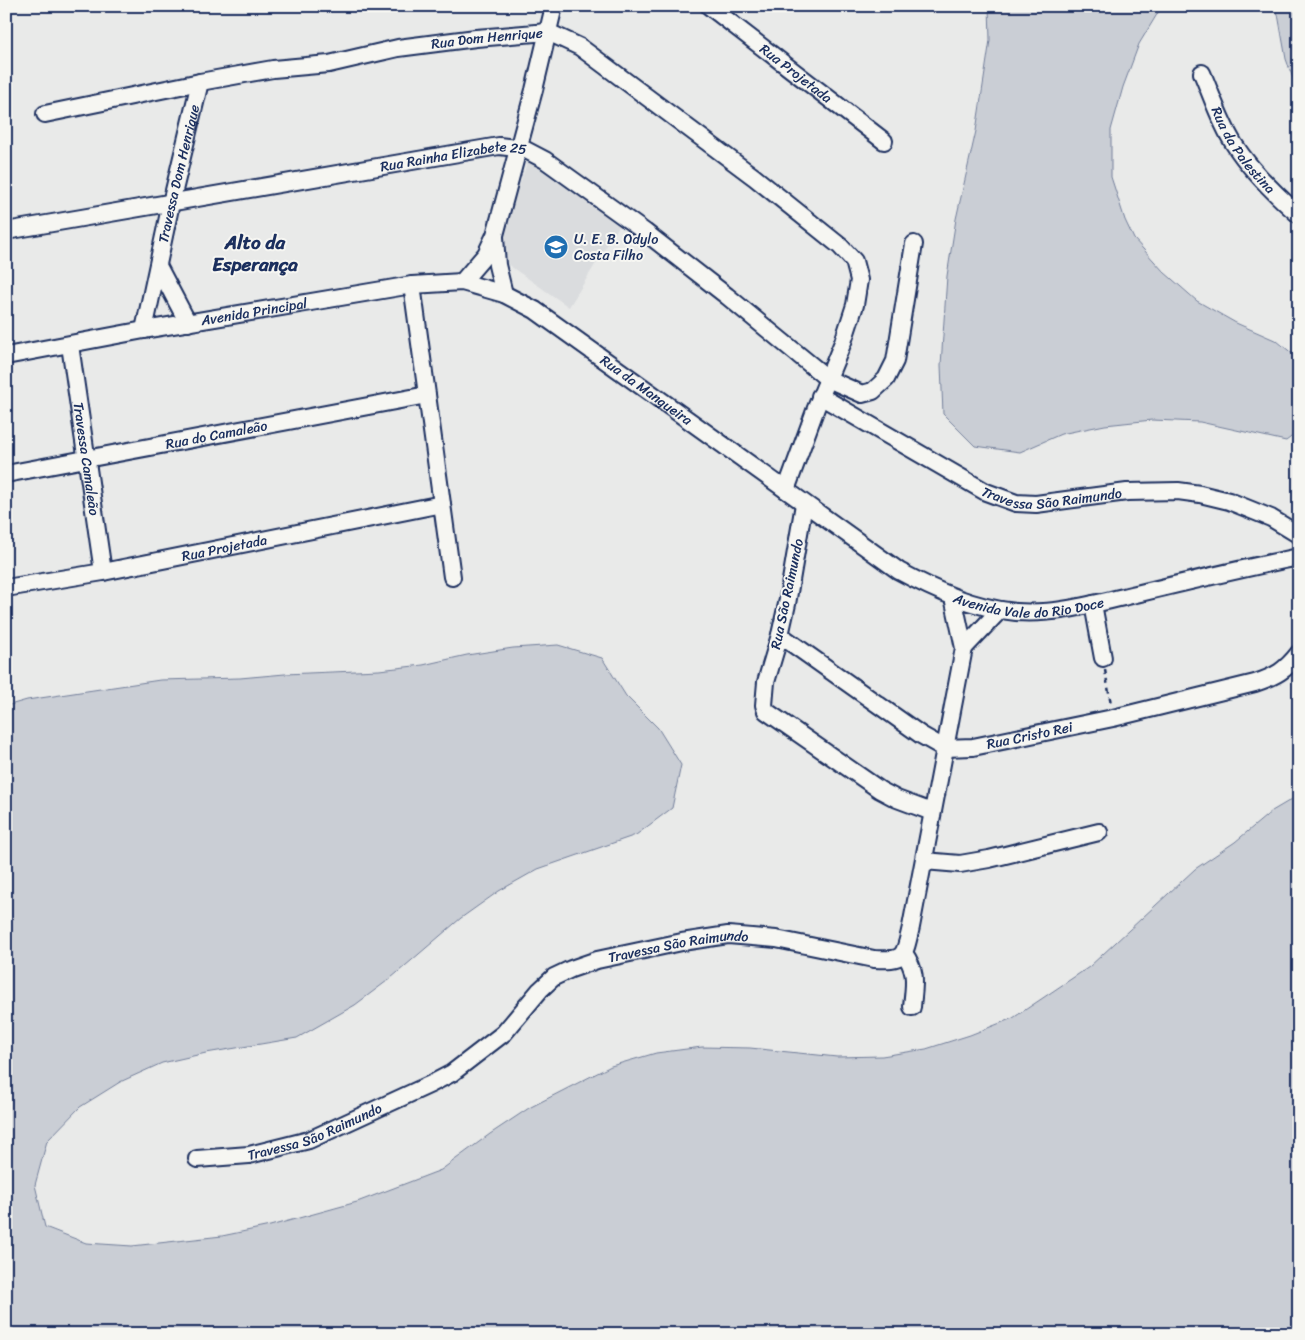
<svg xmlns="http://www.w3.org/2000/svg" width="1305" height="1340" viewBox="0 0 1305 1340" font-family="Sriracha,sans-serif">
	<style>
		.built { fill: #dadcde }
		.green { fill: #caced5; stroke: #727e9a }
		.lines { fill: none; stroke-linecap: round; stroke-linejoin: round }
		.minor-casing { stroke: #1b2f5e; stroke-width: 20 }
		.path { stroke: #1b2f5e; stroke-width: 2.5; stroke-dasharray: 5 4; stroke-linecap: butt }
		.minor { stroke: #f6f6f2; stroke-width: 16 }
		.labels { text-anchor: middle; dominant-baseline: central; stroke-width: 4; stroke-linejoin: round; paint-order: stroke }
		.street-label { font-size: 14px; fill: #1b2f5e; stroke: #f6f6f2 }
		.poi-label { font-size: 14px; fill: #1b2f5e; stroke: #f6f6f2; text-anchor: start }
		.district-label { font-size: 19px; font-weight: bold; fill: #1b2f5e; stroke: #f6f6f2 }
	</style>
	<rect width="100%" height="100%" fill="#e9eae9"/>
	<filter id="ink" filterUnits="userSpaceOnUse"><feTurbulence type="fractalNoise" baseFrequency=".02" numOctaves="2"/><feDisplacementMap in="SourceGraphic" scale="10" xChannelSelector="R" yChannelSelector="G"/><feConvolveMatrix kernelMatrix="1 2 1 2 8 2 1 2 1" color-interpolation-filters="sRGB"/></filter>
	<g filter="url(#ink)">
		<path class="built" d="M 528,160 L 619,226 L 569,307 L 507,264 L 504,230 Z"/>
		<g class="green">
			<path d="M 989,6 L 1162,6 L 1139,44 L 1123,87 L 1111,130 L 1111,177 L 1125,220 L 1134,239 L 1164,272 L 1197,301 L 1236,323 L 1277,341 L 1299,359 L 1299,431 L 1286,441 L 1200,422 L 1152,420 L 1105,425 L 1061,434 L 1020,452 L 975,446 L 943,414 L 941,365 L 947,276 L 956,219 L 976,131 L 990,40 Z"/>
			<path d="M 1271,6 L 1299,6 L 1299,95 L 1286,59 L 1278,14 Z"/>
			<path d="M 558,645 L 602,658 L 626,696 L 658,728 L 681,765 L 672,808 L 636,835 L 538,869 L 499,891 L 461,918 L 391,978 L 355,1005 L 297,1038 L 206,1053 L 162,1063 L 120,1082 L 80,1107 L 47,1141 L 35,1185 L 45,1227 L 86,1243 L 132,1246 L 222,1236 L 270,1226 L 357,1202 L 441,1170 L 490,1134 L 529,1108 L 611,1066 L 656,1053 L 702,1047 L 750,1048 L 837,1057 L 882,1056 L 926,1049 L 970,1035 L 1013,1018 L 1089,967 L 1195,869 L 1235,842 L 1272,811 L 1299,795 L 1299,1334 L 6,1334 L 6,706 L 27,700 L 160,680 L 240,678 L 285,674 L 379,670 L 423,665 L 467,655 L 513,648 Z"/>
		</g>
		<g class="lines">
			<defs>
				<g id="minor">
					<path id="s1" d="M 709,6 L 884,141"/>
					<path id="s2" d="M 1202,73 C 1212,96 1220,122 1234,144 C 1251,171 1275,194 1299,215"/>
					<path id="s3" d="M 45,114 L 200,82 L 273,69 L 329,64 L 398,48 L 476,38 L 548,32 L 580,47 L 754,177 L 840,246 L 854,261 L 859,280 L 855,305 L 843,342 L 816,408 L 786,490"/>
					<path id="s4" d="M 6,231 L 499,146 L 524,149 L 545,160 L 645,232 L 727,296 L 828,379 L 862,394 L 873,391 L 886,379 L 895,361 L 914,244"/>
					<path d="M 495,237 L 497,265 L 504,294"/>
					<path d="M 158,266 L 188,323"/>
					<path d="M 462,282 L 486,254 L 495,235 L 534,90 L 554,6"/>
					<path d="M 412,285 L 452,577"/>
					<path id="s5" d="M 144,330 L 171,203 L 200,82"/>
					<path id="s6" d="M 70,345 L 103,572"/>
					<path id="s7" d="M 6,356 L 144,330 L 412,285 L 462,282 L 504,294 L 535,310 L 899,571 C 936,591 974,608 1016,612 C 1057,615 1097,603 1136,594 C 1190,581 1244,568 1299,557"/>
					<path id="s8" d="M 820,396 L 986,492 L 1016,503 L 1036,504 L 1127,492 L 1178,491 L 1200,494 L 1229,501 L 1271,518 L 1299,535"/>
					<path id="s9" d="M 6,474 L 427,395"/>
					<path d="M 804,504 L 787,604 L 780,635 L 766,682 L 764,705 L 766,711 L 880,790 L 897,799 L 932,812"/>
					<path id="s10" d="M 6,588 L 103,572 L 442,504"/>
					<path d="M 1093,604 L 1103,658"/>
					<path id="s11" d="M 780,635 L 921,735 L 944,748 L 973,747 L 1113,718 L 1255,683 C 1276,676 1285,671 1299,653"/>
					<path d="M 964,648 L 1000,610"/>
					<path d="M 924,861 L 960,864 L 989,859 L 1099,832"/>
					<path d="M 904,953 C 918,973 914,984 912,1007"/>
					<path id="s12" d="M 197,1159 L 249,1155 L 309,1140 L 431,1084 L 452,1073 L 504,1033 L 540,990 L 554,977 L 571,969 L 597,960 L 682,942 L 728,935 L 776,939 L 874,959 C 906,961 904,956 911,927 L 964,648 L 953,597"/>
				</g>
			</defs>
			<use href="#minor" class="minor-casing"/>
			<path class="path" d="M 1105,670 L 1111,704"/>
			<use href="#minor" class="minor"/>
		</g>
	</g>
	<defs>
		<symbol id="school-disc" viewBox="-11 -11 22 22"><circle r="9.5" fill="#1f6fb2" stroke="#f6f6f2"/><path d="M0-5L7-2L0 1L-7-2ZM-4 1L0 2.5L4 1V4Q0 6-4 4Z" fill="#fff"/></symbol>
	</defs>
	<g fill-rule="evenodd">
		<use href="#school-disc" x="542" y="233" width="28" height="28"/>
	</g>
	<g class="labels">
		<g class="street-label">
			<text stroke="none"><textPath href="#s3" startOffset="449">Rua Dom Henrique</textPath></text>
			<text stroke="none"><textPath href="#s1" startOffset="110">Rua Projetada</textPath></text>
			<text stroke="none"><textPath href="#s2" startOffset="88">Rua da Palestina</textPath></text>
			<text stroke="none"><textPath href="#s4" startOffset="454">Rua Rainha Elizabete 25</textPath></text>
			<text stroke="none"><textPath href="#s5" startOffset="160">Travessa Dom Henrique</textPath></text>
			<text stroke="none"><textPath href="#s7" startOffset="252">Avenida Principal</textPath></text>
			<text stroke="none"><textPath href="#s7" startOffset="678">Rua da Mangueira</textPath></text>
			<text stroke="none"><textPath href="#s9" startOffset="214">Rua do Camaleão</textPath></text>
			<text stroke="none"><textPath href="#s6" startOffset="115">Travessa Camaleão</textPath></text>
			<text stroke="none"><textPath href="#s8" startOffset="259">Travessa São Raimundo</textPath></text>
			<text stroke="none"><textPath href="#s10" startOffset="222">Rua Projetada</textPath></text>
			<text transform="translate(787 594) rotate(-78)">Rua São Raimundo</text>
			<text stroke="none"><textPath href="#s7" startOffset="1126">Avenida Vale do Rio Doce</textPath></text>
			<text stroke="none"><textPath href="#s11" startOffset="286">Rua Cristo Rei</textPath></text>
			<text stroke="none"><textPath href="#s12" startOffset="542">Travessa São Raimundo</textPath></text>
			<text stroke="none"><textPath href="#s12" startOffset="122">Travessa São Raimundo</textPath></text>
		</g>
		<g class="poi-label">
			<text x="574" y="239">U. E. B. Odylo<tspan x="574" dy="16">Costa Filho</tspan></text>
		</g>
		<g class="district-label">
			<text x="255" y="242">Alto da<tspan x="255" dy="22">Esperança</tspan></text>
		</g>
	</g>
	<rect width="1305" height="1340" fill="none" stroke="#f6f6f2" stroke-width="25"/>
	<rect x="12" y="12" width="1280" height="1315" fill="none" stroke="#1b2f5e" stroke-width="2" filter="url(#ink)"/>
</svg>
